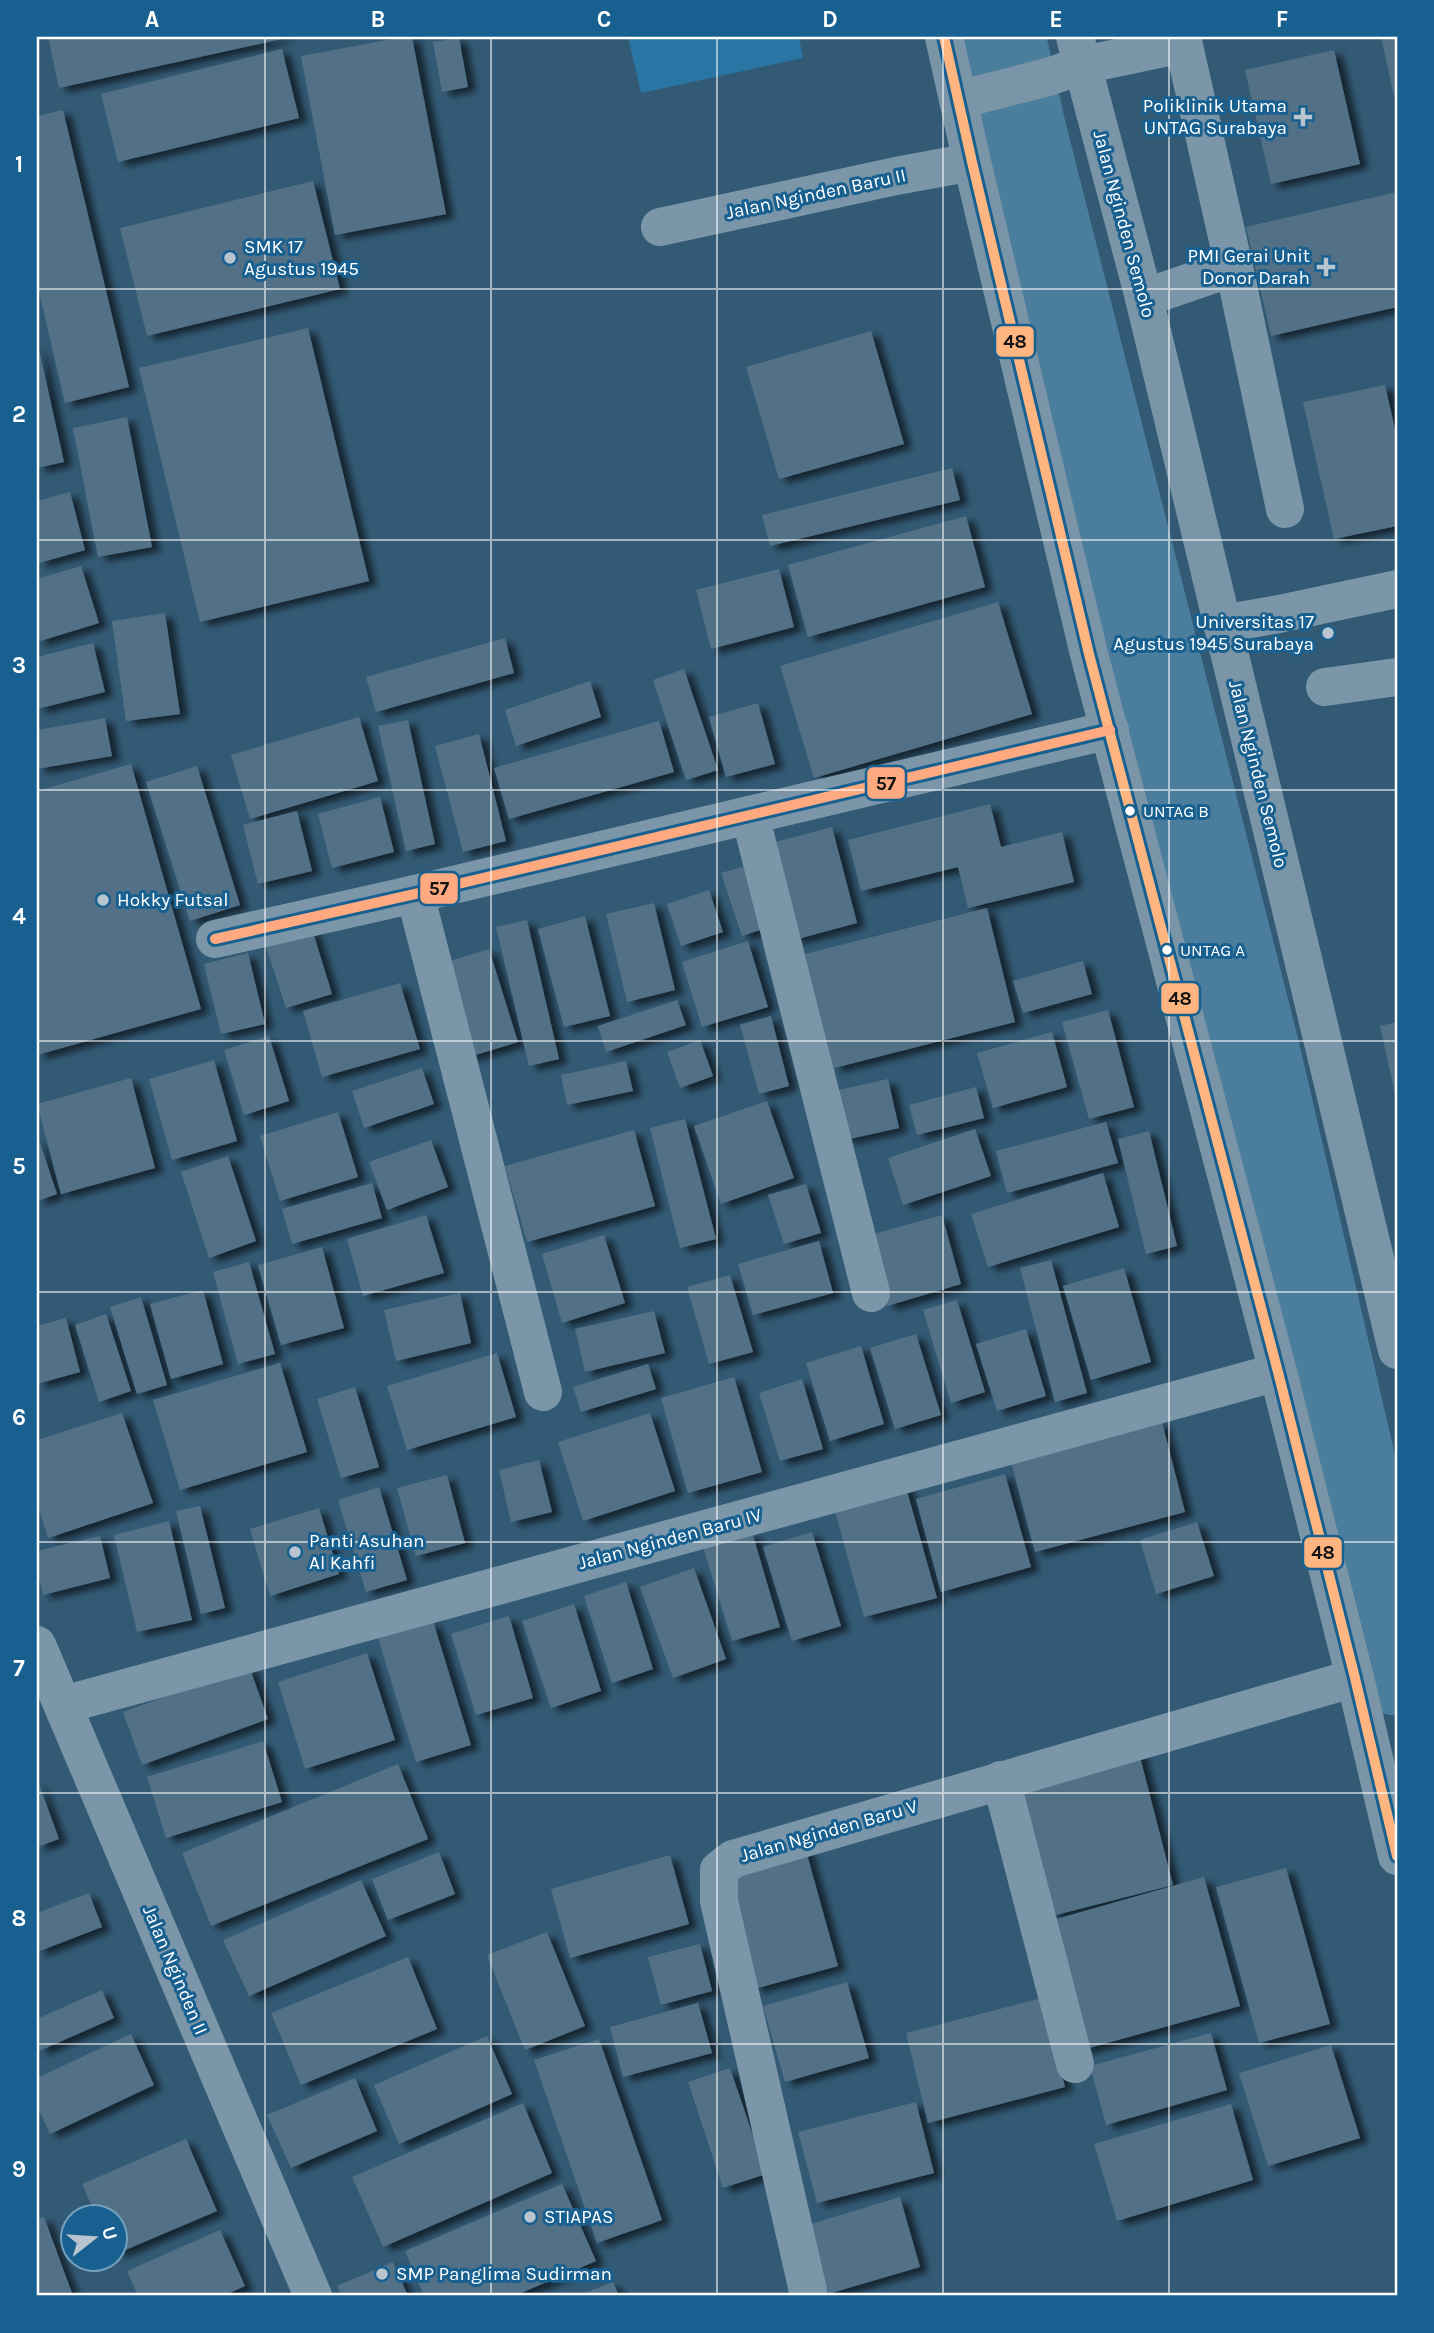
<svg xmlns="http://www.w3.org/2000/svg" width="1434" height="2333" viewBox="0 0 1434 2333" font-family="Karla,sans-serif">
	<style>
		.green { fill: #2976a5 }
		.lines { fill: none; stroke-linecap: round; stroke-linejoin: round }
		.river { stroke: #4b7d9d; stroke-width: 93 }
		.building { fill: #527186; filter: url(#shadow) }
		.minor { stroke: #7b96a8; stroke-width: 38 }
		.major { stroke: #7a95a7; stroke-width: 38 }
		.bus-1-casing { stroke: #186090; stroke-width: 16 }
		.bus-2-casing { stroke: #186090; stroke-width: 16 }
		.bus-1 { stroke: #ffb580; stroke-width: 10 }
		.bus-2 { stroke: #ffa980; stroke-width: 10 }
		.grid { fill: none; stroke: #fff; stroke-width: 2; stroke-opacity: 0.55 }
		.poi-dot { fill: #b8c5cf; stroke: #186090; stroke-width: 2.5 }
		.bus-dot { fill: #fff; stroke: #186090; stroke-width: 2.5 }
		.labels { text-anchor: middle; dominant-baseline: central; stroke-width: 6; stroke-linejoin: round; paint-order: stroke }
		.bus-label { font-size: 17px; fill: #fff; stroke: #186090; text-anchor: start }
		.poi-label { font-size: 19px; fill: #fff; stroke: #186090; text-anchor: start }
		.street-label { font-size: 19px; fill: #fff; stroke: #186090 }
		.line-badge { stroke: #186090; stroke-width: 2.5 }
		.pale-badge-label { font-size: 19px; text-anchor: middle; font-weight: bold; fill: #111 }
		.neatline { fill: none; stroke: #fff; stroke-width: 2.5 }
		.grid-label { font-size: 23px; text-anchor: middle; font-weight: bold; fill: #fff }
	</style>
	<defs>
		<filter id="shadow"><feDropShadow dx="8" dy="4.5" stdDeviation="3.5" flood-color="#0009"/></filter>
	</defs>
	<rect width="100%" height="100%" fill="#335a75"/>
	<path class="green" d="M 628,37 L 799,37 L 803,58 L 641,93 Z"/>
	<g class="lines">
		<path class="river" d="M 999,37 L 1020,132 L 1254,1054 L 1397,1669"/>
	</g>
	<g class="building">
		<path d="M 48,37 L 286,37 L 286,38 L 59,88 Z"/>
		<path d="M 403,37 L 412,37 L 446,214 L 335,235 L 301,56 Z"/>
		<path d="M 1381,37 L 1397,37 L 1397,105 L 1396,105 Z"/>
		<path d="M 459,38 L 468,87 L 442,92 L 433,42 Z"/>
		<path d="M 282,49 L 299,118 L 118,162 L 101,94 Z"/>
		<path d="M 1334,50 L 1360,164 L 1271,184 L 1245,70 Z"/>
		<path d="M 63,110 L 129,387 L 65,403 L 37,283 L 37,116 Z"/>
		<path d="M 313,181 L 340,289 L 147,336 L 120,228 Z"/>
		<path d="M 1397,192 L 1397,307 L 1271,336 L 1246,227 Z"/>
		<path d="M 308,328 L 369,581 L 200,622 L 139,368 Z"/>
		<path d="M 871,331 L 904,444 L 779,479 L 746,367 Z"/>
		<path d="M 38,345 L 64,462 L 37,468 L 37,346 Z"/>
		<path d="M 1385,385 L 1397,438 L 1397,526 L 1334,539 L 1303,402 Z"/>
		<path d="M 127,417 L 152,547 L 98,557 L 73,428 Z"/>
		<path d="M 952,468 L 960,500 L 770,546 L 762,515 Z"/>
		<path d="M 70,492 L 85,550 L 39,563 L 37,554 L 37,501 Z"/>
		<path d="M 966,516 L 985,587 L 808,637 L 788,565 Z"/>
		<path d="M 81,566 L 99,623 L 37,642 L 37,579 Z"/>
		<path d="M 779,569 L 794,627 L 711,649 L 696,590 Z"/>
		<path d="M 998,602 L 1032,714 L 814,778 L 780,666 Z"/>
		<path d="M 165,613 L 180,714 L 126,721 L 112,621 Z"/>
		<path d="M 505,638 L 514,673 L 376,712 L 366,677 Z"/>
		<path d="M 93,643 L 105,692 L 37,709 L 37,657 Z"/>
		<path d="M 684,669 L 718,770 L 686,780 L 653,680 Z"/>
		<path d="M 590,681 L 601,717 L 516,746 L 505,710 Z"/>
		<path d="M 758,703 L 775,764 L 726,777 L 709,717 Z"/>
		<path d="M 359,717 L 378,781 L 250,819 L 231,755 Z"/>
		<path d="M 105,718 L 112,756 L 37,769 L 37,730 Z"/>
		<path d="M 408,720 L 435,844 L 406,851 L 378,726 Z"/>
		<path d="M 659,721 L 674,772 L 509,819 L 494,768 Z"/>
		<path d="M 479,734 L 506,841 L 463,852 L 435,746 Z"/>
		<path d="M 131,764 L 201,1009 L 37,1055 L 37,791 Z"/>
		<path d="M 197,766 L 240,905 L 190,921 L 146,782 Z"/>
		<path d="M 380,797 L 394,852 L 332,868 L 318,814 Z"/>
		<path d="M 990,804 L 1001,847 L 1062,832 L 1074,882 L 968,908 L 958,867 L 861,891 L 848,840 Z"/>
		<path d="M 297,811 L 312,871 L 258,884 L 243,825 Z"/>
		<path d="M 832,827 L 857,923 L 794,940 L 768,844 Z"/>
		<path d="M 745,866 L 766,928 L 742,936 L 721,873 Z"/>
		<path d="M 709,890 L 723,932 L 681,946 L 667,904 Z"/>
		<path d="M 654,903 L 675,990 L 627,1002 L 606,914 Z"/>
		<path d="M 987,908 L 1015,1022 L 834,1068 L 805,954 Z"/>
		<path d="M 585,916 L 610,1016 L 564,1027 L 538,929 Z"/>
		<path d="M 527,920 L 559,1059 L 529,1066 L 496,927 Z"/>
		<path d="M 312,929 L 332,994 L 286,1008 L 265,944 Z"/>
		<path d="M 748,941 L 768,1007 L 702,1027 L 682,962 Z"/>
		<path d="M 489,949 L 518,1042 L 469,1057 L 440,964 Z"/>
		<path d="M 248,953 L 265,1024 L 221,1034 L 204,964 Z"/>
		<path d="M 1083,961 L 1092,994 L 1023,1013 L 1013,981 Z"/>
		<path d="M 400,983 L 420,1049 L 322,1077 L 303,1011 Z"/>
		<path d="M 677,1000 L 686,1025 L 606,1052 L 598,1026 Z"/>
		<path d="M 1108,1010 L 1134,1107 L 1089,1119 L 1062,1022 Z"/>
		<path d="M 771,1016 L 789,1086 L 759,1094 L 740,1025 Z"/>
		<path d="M 1397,1022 L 1397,1099 L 1396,1099 L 1380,1026 Z"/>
		<path d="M 1052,1032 L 1067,1087 L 993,1108 L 977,1053 Z"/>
		<path d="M 269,1036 L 289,1101 L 244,1115 L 224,1050 Z"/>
		<path d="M 700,1040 L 713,1076 L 680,1088 L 667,1052 Z"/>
		<path d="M 214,1060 L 237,1141 L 172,1160 L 149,1079 Z"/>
		<path d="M 626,1061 L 633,1091 L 567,1105 L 561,1075 Z"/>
		<path d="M 422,1068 L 434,1104 L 364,1128 L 352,1091 Z"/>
		<path d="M 131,1078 L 155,1168 L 61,1194 L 37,1104 Z"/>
		<path d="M 888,1079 L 899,1128 L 845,1140 L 834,1091 Z"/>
		<path d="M 976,1087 L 984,1118 L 917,1135 L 909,1105 Z"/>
		<path d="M 767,1101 L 794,1178 L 721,1204 L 694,1126 Z"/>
		<path d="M 338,1112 L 358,1177 L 280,1201 L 260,1136 Z"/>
		<path d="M 685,1119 L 716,1239 L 680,1248 L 650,1128 Z"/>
		<path d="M 1106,1122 L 1118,1163 L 1007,1193 L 996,1151 Z"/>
		<path d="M 975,1129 L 991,1176 L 903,1205 L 888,1158 Z"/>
		<path d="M 634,1130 L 655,1206 L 527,1242 L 505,1166 Z"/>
		<path d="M 1149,1131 L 1177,1246 L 1146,1254 L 1118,1139 Z"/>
		<path d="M 37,1134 L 57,1194 L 37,1201 Z"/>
		<path d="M 431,1140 L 448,1187 L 387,1210 L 369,1162 Z"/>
		<path d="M 228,1156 L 256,1241 L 209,1258 L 181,1172 Z"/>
		<path d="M 1103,1173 L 1119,1227 L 988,1267 L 971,1214 Z"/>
		<path d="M 372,1183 L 382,1218 L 292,1244 L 282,1209 Z"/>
		<path d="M 806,1184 L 821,1233 L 784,1244 L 768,1195 Z"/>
		<path d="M 426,1215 L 444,1273 L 363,1296 L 347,1239 Z"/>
		<path d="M 942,1215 L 961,1284 L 887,1306 L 866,1236 Z"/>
		<path d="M 604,1235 L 625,1303 L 562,1323 L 542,1254 Z"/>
		<path d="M 819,1241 L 833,1293 L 753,1315 L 738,1264 Z"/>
		<path d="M 322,1247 L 344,1328 L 281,1345 L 258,1265 Z"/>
		<path d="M 1051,1260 L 1087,1393 L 1055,1402 L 1020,1268 Z"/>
		<path d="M 249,1262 L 275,1354 L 238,1364 L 213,1272 Z"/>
		<path d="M 1124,1268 L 1151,1362 L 1091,1380 L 1063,1286 Z"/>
		<path d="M 730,1275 L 753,1352 L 709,1364 L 687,1287 Z"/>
		<path d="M 203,1290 L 223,1364 L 171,1379 L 150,1304 Z"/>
		<path d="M 460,1293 L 471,1343 L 396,1361 L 384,1310 Z"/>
		<path d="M 141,1297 L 167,1385 L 137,1394 L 110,1307 Z"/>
		<path d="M 957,1300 L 985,1392 L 951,1403 L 923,1310 Z"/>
		<path d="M 654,1311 L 665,1353 L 585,1372 L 575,1329 Z"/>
		<path d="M 106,1314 L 131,1391 L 99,1402 L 75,1325 Z"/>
		<path d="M 66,1318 L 80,1372 L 37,1384 L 37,1326 Z"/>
		<path d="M 1026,1329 L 1046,1396 L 997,1411 L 976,1344 Z"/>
		<path d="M 916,1334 L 941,1415 L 895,1429 L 870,1348 Z"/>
		<path d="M 861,1346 L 884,1424 L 830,1441 L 806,1363 Z"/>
		<path d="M 497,1353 L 516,1417 L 407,1450 L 387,1386 Z"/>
		<path d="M 280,1363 L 307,1452 L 180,1490 L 153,1400 Z"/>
		<path d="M 648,1364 L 656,1389 L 581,1412 L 573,1387 Z"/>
		<path d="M 734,1377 L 762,1472 L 688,1493 L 661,1398 Z"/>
		<path d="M 802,1379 L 823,1449 L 780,1461 L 759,1393 Z"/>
		<path d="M 355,1387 L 379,1467 L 341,1478 L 317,1399 Z"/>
		<path d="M 122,1413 L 153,1503 L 48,1538 L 37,1503 L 37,1440 Z"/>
		<path d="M 650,1413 L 675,1491 L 583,1521 L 558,1442 Z"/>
		<path d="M 1162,1422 L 1185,1512 L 1035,1552 L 1011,1462 Z"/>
		<path d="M 539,1460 L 552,1512 L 511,1522 L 499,1470 Z"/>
		<path d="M 1005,1474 L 1031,1567 L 941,1592 L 916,1499 Z"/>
		<path d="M 447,1475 L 465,1543 L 416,1556 L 397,1488 Z"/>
		<path d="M 905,1484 L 937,1598 L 864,1617 L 833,1504 Z"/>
		<path d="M 379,1487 L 407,1580 L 366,1592 L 338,1500 Z"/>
		<path d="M 200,1506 L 225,1608 L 201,1614 L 176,1511 Z"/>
		<path d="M 319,1508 L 339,1574 L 270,1596 L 250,1529 Z"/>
		<path d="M 169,1521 L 192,1620 L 137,1632 L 114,1535 Z"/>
		<path d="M 1197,1522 L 1214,1576 L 1156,1594 L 1140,1540 Z"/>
		<path d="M 752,1532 L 780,1627 L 732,1641 L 703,1547 Z"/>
		<path d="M 812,1532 L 841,1626 L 792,1641 L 763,1547 Z"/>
		<path d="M 100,1536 L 110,1578 L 43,1595 L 37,1569 L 37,1551 Z"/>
		<path d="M 694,1568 L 726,1659 L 673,1678 L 640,1587 Z"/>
		<path d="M 626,1582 L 653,1669 L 612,1683 L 584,1596 Z"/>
		<path d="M 574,1604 L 601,1691 L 551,1708 L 522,1621 Z"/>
		<path d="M 509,1616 L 533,1698 L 476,1715 L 451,1634 Z"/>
		<path d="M 433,1621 L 471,1745 L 416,1762 L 378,1638 Z"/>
		<path d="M 367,1653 L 395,1740 L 305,1769 L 278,1682 Z"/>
		<path d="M 249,1666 L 268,1719 L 142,1765 L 123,1712 Z"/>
		<path d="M 263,1741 L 282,1802 L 166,1838 L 147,1777 Z"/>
		<path d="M 1138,1749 L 1173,1885 L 1052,1916 L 1017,1780 Z"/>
		<path d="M 398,1764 L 428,1839 L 211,1926 L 182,1853 Z"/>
		<path d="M 37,1779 L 59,1839 L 37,1847 Z"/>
		<path d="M 805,1847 L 838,1966 L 754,1989 L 722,1869 Z"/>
		<path d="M 439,1852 L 455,1894 L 388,1920 L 372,1879 Z"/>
		<path d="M 670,1855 L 689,1924 L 570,1958 L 551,1889 Z"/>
		<path d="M 1286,1868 L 1330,2024 L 1259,2043 L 1216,1887 Z"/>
		<path d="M 1204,1877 L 1240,2006 L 1082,2050 L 1046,1922 Z"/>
		<path d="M 361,1880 L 386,1936 L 249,1996 L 223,1940 Z"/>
		<path d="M 89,1893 L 102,1927 L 37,1952 L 37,1913 Z"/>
		<path d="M 547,1932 L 585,2026 L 525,2050 L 487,1955 Z"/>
		<path d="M 700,1944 L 712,1991 L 661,2005 L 648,1957 Z"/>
		<path d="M 408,1957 L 437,2029 L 301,2085 L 271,2013 Z"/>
		<path d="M 847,1982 L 869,2058 L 785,2082 L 763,2006 Z"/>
		<path d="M 102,1990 L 114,2018 L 39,2051 L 37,2019 Z"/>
		<path d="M 1042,1998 L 1065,2087 L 928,2123 L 906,2033 Z"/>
		<path d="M 698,2003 L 712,2053 L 623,2077 L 610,2027 Z"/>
		<path d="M 1211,2033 L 1227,2090 L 1106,2125 L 1090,2066 Z"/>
		<path d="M 131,2034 L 154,2085 L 50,2134 L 37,2106 L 37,2078 Z"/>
		<path d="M 487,2036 L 512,2094 L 399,2144 L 374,2085 Z"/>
		<path d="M 599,2039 L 662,2220 L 597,2243 L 534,2060 Z"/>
		<path d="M 1331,2045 L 1360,2138 L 1268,2166 L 1239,2073 Z"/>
		<path d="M 730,2068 L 766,2174 L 723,2188 L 688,2082 Z"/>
		<path d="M 355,2078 L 377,2131 L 291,2168 L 267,2115 Z"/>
		<path d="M 916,2102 L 934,2173 L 817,2203 L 798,2132 Z"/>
		<path d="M 523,2103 L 552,2173 L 383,2247 L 352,2177 Z"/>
		<path d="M 1231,2104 L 1253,2180 L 1117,2221 L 1094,2144 Z"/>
		<path d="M 186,2139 L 217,2211 L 116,2254 L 116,2218 L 97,2218 L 82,2184 Z"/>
		<path d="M 562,2184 L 596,2261 L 514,2296 L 424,2296 L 405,2251 Z"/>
		<path d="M 900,2197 L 920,2267 L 828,2294 L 808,2225 Z"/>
		<path d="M 44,2217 L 73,2296 L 37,2296 L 37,2219 Z"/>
		<path d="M 220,2230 L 245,2286 L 223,2296 L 138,2296 L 127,2271 Z"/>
		<path d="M 393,2262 L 408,2296 L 342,2296 L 337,2286 Z"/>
		<path d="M 613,2282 L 619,2296 L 577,2296 Z"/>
	</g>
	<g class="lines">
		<g class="minor">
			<path d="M 1182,37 L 1234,267 L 1285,509"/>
			<path d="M 1083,65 L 1183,44"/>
			<path d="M 660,227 L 896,176 L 972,162"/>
			<path d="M 1144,298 L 1234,267"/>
			<path d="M 1222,624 L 1279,614 L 1397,589"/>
			<path d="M 1325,687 L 1397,677"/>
			<path d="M 750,815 L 871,1293"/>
			<path d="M 415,894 L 543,1392"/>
			<path d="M 215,939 L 415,894 L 1110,730"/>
			<path d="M 37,1645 L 313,2296"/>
			<path d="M 63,1705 L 1278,1372"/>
			<path d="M 1001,1780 L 1075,2064"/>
			<path d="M 808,2291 L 719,1901 L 719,1870 L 733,1859 L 1355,1678"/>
		</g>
		<g class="major">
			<path d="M 944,37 L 972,162 L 1089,654 L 1278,1372 L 1355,1678 L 1397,1856"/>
			<path d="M 1075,37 L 1144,298 L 1397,1350"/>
			<path d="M 958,100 L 1048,77 L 1083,65"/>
		</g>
		<defs>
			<path id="bus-1" d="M 944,37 L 972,162 L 1089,654 L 1278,1372 L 1355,1678 L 1397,1856"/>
			<path id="bus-2" d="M 215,939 L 415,894 L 1110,730"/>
		</defs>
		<use href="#bus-1" class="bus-1-casing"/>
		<use href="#bus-2" class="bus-2-casing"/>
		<use href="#bus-1" class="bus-1"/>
		<use href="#bus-2" class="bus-2"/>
	</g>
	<path class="grid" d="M 265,37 L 265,2296M 491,37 L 491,2296M 717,37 L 717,2296M 943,37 L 943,2296M 1169,37 L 1169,2296M 37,289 L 1397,289M 37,540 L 1397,540M 37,790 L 1397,790M 37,1041 L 1397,1041M 37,1292 L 1397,1292M 37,1542 L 1397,1542M 37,1793 L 1397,1793M 37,2044 L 1397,2044"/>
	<g class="poi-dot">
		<path d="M1299.5 106.5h7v7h7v7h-7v7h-7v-7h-7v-7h7z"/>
		<circle cx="230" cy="258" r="7"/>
		<path d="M1322.5 256.5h7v7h7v7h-7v7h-7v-7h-7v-7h7z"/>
		<circle cx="1328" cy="633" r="7"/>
		<circle cx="103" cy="900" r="7"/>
		<circle cx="295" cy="1552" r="7"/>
		<circle cx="530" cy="2217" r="7"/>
		<circle cx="382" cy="2274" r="7"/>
	</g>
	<g class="bus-dot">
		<circle cx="1130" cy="811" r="6"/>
		<circle cx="1167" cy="950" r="6"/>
	</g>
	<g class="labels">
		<g class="bus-label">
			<text x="1143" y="811">UNTAG B</text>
			<text x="1180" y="950">UNTAG A</text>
		</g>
		<g class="poi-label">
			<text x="1287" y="106" text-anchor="end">Poliklinik Utama<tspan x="1287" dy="22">UNTAG Surabaya</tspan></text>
			<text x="244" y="247">SMK 17<tspan x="244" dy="22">Agustus 1945</tspan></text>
			<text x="1310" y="256" text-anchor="end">PMI Gerai Unit<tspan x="1310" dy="22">Donor Darah</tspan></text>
			<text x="1314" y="622" text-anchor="end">Universitas 17<tspan x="1314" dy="22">Agustus 1945 Surabaya</tspan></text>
			<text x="117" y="900">Hokky Futsal</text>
			<text x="309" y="1541">Panti Asuhan<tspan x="309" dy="22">Al Kahfi</tspan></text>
			<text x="544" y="2217">STIAPAS</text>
			<text x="396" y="2274">SMP Panglima Sudirman</text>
		</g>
		<g class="street-label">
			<text transform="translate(816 194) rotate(-12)">Jalan Nginden Baru II</text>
			<text transform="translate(1124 224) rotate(75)">Jalan Nginden Semolo</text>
			<text transform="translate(1258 774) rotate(76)">Jalan Nginden Semolo</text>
			<text transform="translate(670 1539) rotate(-15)">Jalan Nginden Baru IV</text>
			<text transform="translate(829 1831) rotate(-16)">Jalan Nginden Baru V</text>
			<text transform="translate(175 1970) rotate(67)">Jalan Nginden II</text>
		</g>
	</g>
	<g class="line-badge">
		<rect x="995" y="325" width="40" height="33" rx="7" fill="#ffb580"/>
		<rect x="866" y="766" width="40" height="34" rx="7" fill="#ffa980"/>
		<rect x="419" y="872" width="40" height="33" rx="7" fill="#ffa980"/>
		<rect x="1160" y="982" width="40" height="33" rx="7" fill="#ffb580"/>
		<rect x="1303" y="1536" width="40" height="33" rx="7" fill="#ffb580"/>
	</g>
	<g class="pale-badge-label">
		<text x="1015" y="348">48</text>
		<text x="886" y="790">57</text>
		<text x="439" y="895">57</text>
		<text x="1180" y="1005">48</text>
		<text x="1323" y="1559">48</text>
	</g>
	<rect width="1434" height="2333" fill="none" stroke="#186090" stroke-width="77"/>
	<g transform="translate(94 2238) rotate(73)"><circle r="33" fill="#186090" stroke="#74a0bc" stroke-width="2"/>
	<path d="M0-5L12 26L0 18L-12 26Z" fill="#b8c5cf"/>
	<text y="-10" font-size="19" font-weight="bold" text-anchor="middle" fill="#ffffff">U</text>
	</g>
	<rect x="38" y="38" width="1358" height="2256" class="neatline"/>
	<g class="grid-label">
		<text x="152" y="27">A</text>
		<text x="378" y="27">B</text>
		<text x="604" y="27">C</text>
		<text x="830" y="27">D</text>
		<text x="1056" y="27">E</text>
		<text x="1282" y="27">F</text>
		<text x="19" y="172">1</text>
		<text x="19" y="422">2</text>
		<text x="19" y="673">3</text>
		<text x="19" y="924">4</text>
		<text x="19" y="1174">5</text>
		<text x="19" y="1425">6</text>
		<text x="19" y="1676">7</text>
		<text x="19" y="1926">8</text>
		<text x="19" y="2177">9</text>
	</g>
</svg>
